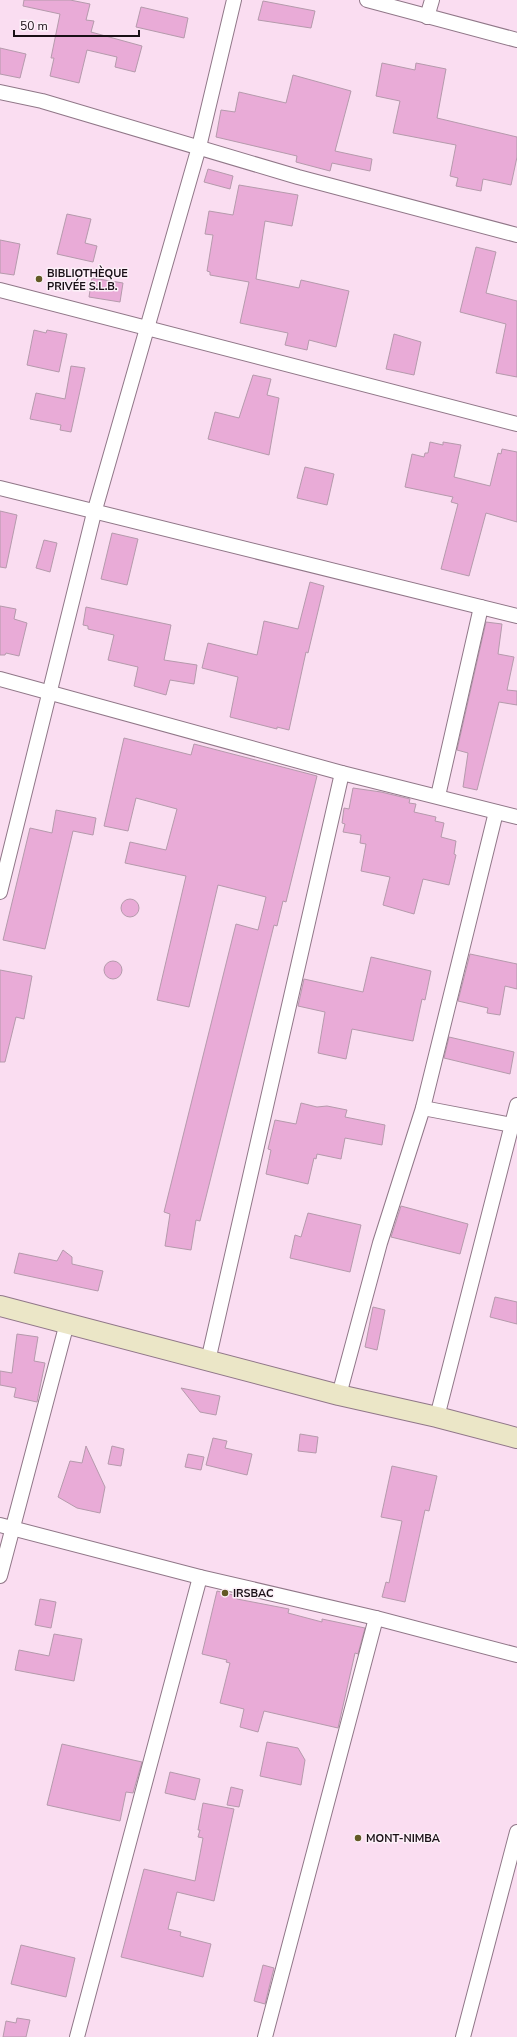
<svg xmlns="http://www.w3.org/2000/svg" width="517" height="2037" viewBox="0 0 517 2037" font-family="'Nunito Sans',sans-serif">
	<style>
		.building { fill: #e9abd7; stroke: #b59aac }
		.lines { fill: none; stroke-linecap: round; stroke-linejoin: round }
		.street-casing { stroke: #907788; stroke-width: 16 }
		.secondary-casing { stroke: #907788; stroke-width: 22 }
		.street { stroke: #fff; stroke-width: 14 }
		.secondary { stroke: #ebe6c7; stroke-width: 20 }
		.poi-dot { fill: #625925; stroke: #fcf0f8; stroke-width: 1.5 }
		.labels { text-anchor: middle; dominant-baseline: central; stroke-width: 3; stroke-linejoin: round; paint-order: stroke }
		.poi-label { font-size: 11px; font-weight: bold; fill: #190f16; stroke: #fcf0f8; text-anchor: start }
	</style>
	<rect width="100%" height="100%" fill="#faddf1"/>
	<g class="building">
		<path d="M 24,0 L 70,0 L 90,4 L 86,20 L 94,21 L 91,32 L 142,46 L 135,72 L 115,67 L 117,57 L 87,50 L 79,83 L 50,76 L 54,58 L 51,58 L 60,14 L 23,6 Z"/>
		<path d="M 263,1 L 315,11 L 311,28 L 258,20 Z"/>
		<path d="M 141,7 L 188,18 L 184,38 L 136,27 Z"/>
		<path d="M 0,48 L 26,54 L 20,78 L 0,74 Z"/>
		<path d="M 382,63 L 415,70 L 416,63 L 446,69 L 437,118 L 517,137 L 517,157 L 511,185 L 483,179 L 481,191 L 456,186 L 458,178 L 450,176 L 456,145 L 393,133 L 400,101 L 376,96 Z"/>
		<path d="M 293,75 L 351,91 L 335,151 L 372,159 L 370,171 L 332,163 L 330,171 L 296,162 L 297,156 L 216,137 L 221,110 L 235,112 L 239,92 L 286,103 Z"/>
		<path d="M 208,169 L 233,176 L 230,189 L 204,182 Z"/>
		<path d="M 239,185 L 298,195 L 292,226 L 265,221 L 256,279 L 299,288 L 301,280 L 349,291 L 336,347 L 309,340 L 307,350 L 285,345 L 288,333 L 240,323 L 249,282 L 210,275 L 210,272 L 207,271 L 213,235 L 205,234 L 209,211 L 233,215 Z"/>
		<path d="M 67,214 L 91,219 L 85,243 L 97,246 L 93,262 L 57,254 Z"/>
		<path d="M 0,240 L 20,244 L 14,275 L 0,273 Z"/>
		<path d="M 476,247 L 496,252 L 486,293 L 517,301 L 517,377 L 496,373 L 506,324 L 460,312 Z"/>
		<path d="M 92,278 L 123,283 L 120,302 L 89,297 Z"/>
		<path d="M 34,330 L 46,333 L 47,330 L 67,334 L 59,372 L 27,365 Z"/>
		<path d="M 394,334 L 421,342 L 414,375 L 386,369 Z"/>
		<path d="M 71,366 L 85,368 L 71,432 L 60,430 L 61,425 L 30,419 L 36,393 L 65,399 Z"/>
		<path d="M 253,375 L 271,379 L 267,395 L 279,398 L 269,455 L 208,439 L 215,412 L 239,418 Z"/>
		<path d="M 430,442 L 443,445 L 443,442 L 461,445 L 454,477 L 490,486 L 498,453 L 501,454 L 502,449 L 517,452 L 517,522 L 486,513 L 469,576 L 441,569 L 458,504 L 451,502 L 453,497 L 405,487 L 412,454 L 424,457 L 425,453 L 428,453 Z"/>
		<path d="M 305,467 L 334,474 L 327,505 L 297,498 Z"/>
		<path d="M 0,511 L 17,515 L 6,568 L 0,567 Z"/>
		<path d="M 112,533 L 138,539 L 127,585 L 101,579 Z"/>
		<path d="M 44,540 L 57,543 L 50,572 L 36,568 Z"/>
		<path d="M 310,582 L 324,586 L 308,653 L 306,652 L 289,730 L 277,727 L 277,729 L 230,717 L 238,677 L 202,668 L 208,643 L 257,655 L 264,621 L 298,629 Z"/>
		<path d="M 0,606 L 16,609 L 14,619 L 27,623 L 19,656 L 6,653 L 5,655 L 0,655 Z"/>
		<path d="M 86,607 L 171,625 L 164,660 L 197,665 L 194,684 L 170,680 L 166,695 L 134,686 L 138,667 L 108,660 L 114,635 L 88,629 L 88,626 L 83,625 Z"/>
		<path d="M 486,622 L 502,624 L 498,654 L 514,657 L 507,690 L 517,691 L 517,705 L 499,702 L 477,790 L 463,787 L 468,753 L 457,750 Z"/>
		<path d="M 124,738 L 191,755 L 194,744 L 317,776 L 286,902 L 283,901 L 277,926 L 274,925 L 200,1221 L 196,1220 L 191,1250 L 165,1246 L 170,1214 L 164,1212 L 236,924 L 258,930 L 266,897 L 218,885 L 189,1007 L 157,1000 L 186,876 L 125,863 L 130,842 L 166,850 L 177,809 L 136,798 L 128,831 L 104,826 Z"/>
		<path d="M 353,788 L 381,792 L 410,799 L 409,803 L 416,804 L 414,812 L 436,817 L 435,821 L 444,823 L 441,837 L 456,841 L 454,854 L 456,855 L 449,885 L 423,879 L 414,914 L 383,905 L 390,877 L 361,871 L 366,844 L 360,843 L 361,835 L 343,832 L 345,824 L 342,823 L 344,808 L 349,809 Z"/>
		<path d="M 56,810 L 96,818 L 93,835 L 73,831 L 45,949 L 3,940 L 30,828 L 52,833 Z"/>
		<circle cx="130" cy="908" r="9"/>
		<path d="M 470,954 L 517,964 L 517,989 L 505,986 L 500,1015 L 487,1013 L 488,1008 L 458,1001 Z"/>
		<path d="M 371,957 L 431,971 L 425,1000 L 422,999 L 413,1041 L 352,1029 L 346,1059 L 318,1053 L 325,1012 L 298,1006 L 304,979 L 363,992 Z"/>
		<circle cx="113" cy="970" r="9"/>
		<path d="M 0,970 L 32,976 L 24,1019 L 16,1017 L 5,1062 L 0,1062 Z"/>
		<path d="M 449,1037 L 514,1052 L 510,1074 L 444,1058 Z"/>
		<path d="M 301,1103 L 317,1107 L 327,1106 L 347,1110 L 345,1117 L 385,1125 L 382,1145 L 345,1138 L 341,1159 L 317,1154 L 316,1159 L 314,1158 L 308,1184 L 266,1174 L 271,1150 L 268,1149 L 275,1120 L 296,1124 Z"/>
		<path d="M 401,1206 L 468,1224 L 460,1254 L 391,1237 Z"/>
		<path d="M 308,1213 L 361,1225 L 350,1272 L 290,1258 L 295,1235 L 301,1237 Z"/>
		<path d="M 63,1250 L 72,1257 L 72,1264 L 103,1271 L 98,1291 L 14,1273 L 19,1253 L 57,1261 Z"/>
		<path d="M 495,1297 L 517,1302 L 517,1324 L 490,1317 Z"/>
		<path d="M 373,1307 L 385,1310 L 377,1350 L 365,1347 Z"/>
		<path d="M 17,1334 L 38,1337 L 34,1361 L 45,1363 L 37,1402 L 14,1397 L 16,1388 L 0,1385 L 0,1371 L 12,1373 Z"/>
		<path d="M 181,1388 L 220,1396 L 216,1415 L 200,1412 Z"/>
		<path d="M 300,1434 L 318,1437 L 316,1453 L 298,1451 Z"/>
		<path d="M 213,1438 L 227,1441 L 225,1448 L 252,1454 L 247,1475 L 206,1465 Z"/>
		<path d="M 86,1446 L 105,1487 L 100,1513 L 77,1508 L 58,1497 L 70,1461 L 82,1463 Z"/>
		<path d="M 112,1446 L 124,1449 L 121,1466 L 108,1464 Z"/>
		<path d="M 188,1454 L 204,1457 L 201,1470 L 185,1467 Z"/>
		<path d="M 392,1466 L 437,1476 L 429,1511 L 425,1510 L 405,1602 L 382,1597 L 386,1582 L 389,1583 L 402,1521 L 381,1517 Z"/>
		<path d="M 217,1591 L 237,1596 L 237,1599 L 289,1609 L 288,1613 L 322,1622 L 322,1619 L 365,1628 L 358,1654 L 355,1653 L 338,1728 L 264,1711 L 258,1732 L 240,1727 L 244,1709 L 220,1703 L 230,1663 L 226,1662 L 227,1660 L 202,1654 Z"/>
		<path d="M 40,1599 L 56,1602 L 51,1628 L 35,1625 Z"/>
		<path d="M 54,1634 L 82,1639 L 74,1681 L 15,1670 L 19,1650 L 49,1656 Z"/>
		<path d="M 267,1742 L 298,1748 L 305,1760 L 301,1785 L 260,1776 Z"/>
		<path d="M 62,1744 L 142,1762 L 133,1793 L 126,1792 L 120,1821 L 47,1805 Z"/>
		<path d="M 170,1772 L 200,1779 L 195,1800 L 165,1793 Z"/>
		<path d="M 231,1787 L 243,1790 L 239,1807 L 227,1805 Z"/>
		<path d="M 203,1803 L 234,1809 L 214,1901 L 177,1892 L 168,1929 L 181,1932 L 180,1936 L 211,1944 L 203,1977 L 121,1957 L 144,1869 L 195,1881 L 203,1838 L 198,1837 L 200,1830 L 198,1830 Z"/>
		<path d="M 21,1945 L 75,1958 L 66,1997 L 11,1984 Z"/>
		<path d="M 263,1965 L 274,1968 L 265,2004 L 254,2001 Z"/>
		<path d="M 17,2018 L 30,2020 L 26,2037 L 3,2037 L 6,2021 L 16,2023 Z"/>
	</g>
	<g class="lines">
		<defs>
			<g id="street">
				<path d="M 367,0 L 517,40"/>
				<path d="M 427,17 L 432,0"/>
				<path d="M 0,92 L 42,101 L 298,177 L 517,235"/>
				<path d="M 0,290 L 517,424"/>
				<path d="M 0,488 L 517,616"/>
				<path d="M 0,679 L 342,773 L 517,817"/>
				<path d="M 438,796 L 481,607"/>
				<path d="M 0,892 L 94,513 L 199,147 L 234,0"/>
				<path d="M 423,1108 L 512,1125"/>
				<path d="M 208,1361 L 342,773"/>
				<path d="M 339,1395 L 380,1243 L 423,1108 L 496,812"/>
				<path d="M 437,1417 L 517,1105"/>
				<path d="M 0,1525 L 200,1577 L 376,1618 L 517,1655"/>
				<path d="M 0,1576 L 67,1323"/>
				<path d="M 77,2037 L 200,1577"/>
				<path d="M 265,2037 L 376,1618"/>
				<path d="M 463,2037 L 517,1832"/>
			</g>
			<path id="secondary" d="M 0,1306 L 339,1395 L 437,1417 L 517,1438"/>
		</defs>
		<use href="#street" class="street-casing"/>
		<use href="#secondary" class="secondary-casing"/>
		<use href="#street" class="street"/>
		<use href="#secondary" class="secondary"/>
	</g>
	<g class="poi-dot">
		<circle cx="39" cy="279" r="4"/>
		<circle cx="225" cy="1593" r="4"/>
		<circle cx="358" cy="1838" r="4"/>
	</g>
	<g class="labels">
		<g class="poi-label">
			<text x="47" y="273">BIBLIOTHÈQUE<tspan x="47" dy="13">PRIVÉE S.L.B.</tspan></text>
			<text x="233" y="1593">IRSBAC</text>
			<text x="366" y="1838">MONT-NIMBA</text>
		</g>
	</g>
	<path d="M14 30v6h125v-6" fill="none" stroke="#190f16" stroke-width="2"/>
	<text x="20" y="30" font-size="12" fill="#190f16" stroke="#fcf0f8" stroke-width="3" paint-order="stroke">50 m</text>
</svg>
